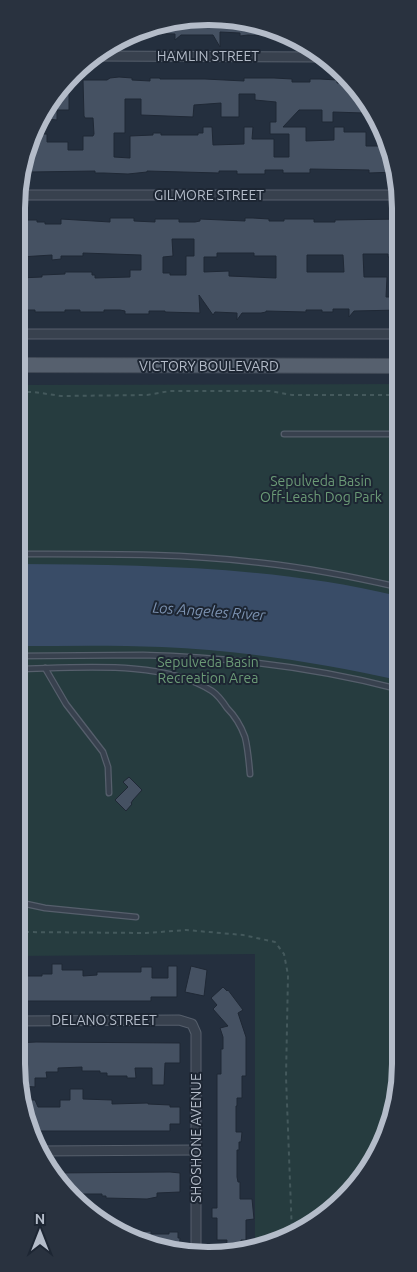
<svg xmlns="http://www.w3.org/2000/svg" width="417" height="1272" viewBox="0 0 417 1272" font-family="Ubuntu,sans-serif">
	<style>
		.green { fill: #263c3f }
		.water { fill: #394c67 }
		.building { fill: #455162; stroke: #1f2835; fill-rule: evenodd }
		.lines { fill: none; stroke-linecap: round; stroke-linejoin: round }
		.lane-casing { stroke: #565f6c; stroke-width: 7 }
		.street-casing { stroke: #565f6c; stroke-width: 11 }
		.primary-casing { stroke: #414a57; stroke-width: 16 }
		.path { stroke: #44595c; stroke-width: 2; stroke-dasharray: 4 4; stroke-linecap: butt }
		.lane { stroke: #38414e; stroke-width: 4.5 }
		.street { stroke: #38414e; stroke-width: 9 }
		.primary { stroke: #56606e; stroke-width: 14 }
		.labels { text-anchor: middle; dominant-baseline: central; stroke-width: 4; stroke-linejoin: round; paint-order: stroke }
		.street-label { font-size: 14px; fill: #b4bcc9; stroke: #1d2633 }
		.park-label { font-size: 14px; fill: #6b9a76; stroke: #1d2633 }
		.water-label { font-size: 15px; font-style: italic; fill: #7c92b1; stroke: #1d2633 }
		.rim { fill: none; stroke: #b4bcc9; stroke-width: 6 }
	</style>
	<rect width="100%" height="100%" fill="#242f3e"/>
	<path class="green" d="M 399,384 L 397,1101 L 369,1170 L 316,1223 L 255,1249 L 255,954 L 17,956 L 19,385 Z"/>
	<path class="water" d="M 18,564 C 145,565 274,566 398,596 L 398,680 C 321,663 241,650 162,647 C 114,645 66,646 18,646 Z"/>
	<g class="building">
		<path d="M 171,20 L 246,20 L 270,29 L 270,36 L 248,35 L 240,36 L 240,33 L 220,32 L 220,47 L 213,35 L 181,35 L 175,40 L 175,34 L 140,33 Z"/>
		<path d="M 119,77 L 132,78 L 132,80 L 150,81 L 150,78 L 160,78 L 160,79 L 205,79 L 244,81 L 244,78 L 274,78 L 292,79 L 292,82 L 310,82 L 310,79 L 320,79 L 337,80 L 337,83 L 354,83 L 364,99 L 364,113 L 333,112 L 333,122 L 322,122 L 322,110 L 299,110 L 283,127 L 306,127 L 306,141 L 334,140 L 334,127 L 344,127 L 344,132 L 366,132 L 366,146 L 388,146 L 396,172 L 369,173 L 369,170 L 310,169 L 310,173 L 283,173 L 283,170 L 265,170 L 265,174 L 237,174 L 237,171 L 219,171 L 219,173 L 147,171 L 147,172 L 128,174 L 104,173 L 95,173 L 95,171 L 31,172 L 31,169 L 26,169 L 26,155 L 30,145 L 38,145 L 38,134 L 47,134 L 47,142 L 68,142 L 68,150 L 83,150 L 83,136 L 93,136 L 94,134 L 93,118 L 85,118 L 84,116 L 83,80 L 107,80 L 110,78 ZM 239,94 L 255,94 L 255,100 L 276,102 L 276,122 L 270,122 L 270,134 L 289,134 L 289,157 L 274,157 L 274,139 L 252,139 L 253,127 L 244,127 L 244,144 L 213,145 L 212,127 L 203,127 L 203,133 L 198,133 L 198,135 L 161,135 L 161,133 L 153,133 L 153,135 L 130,136 L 130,158 L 114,157 L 114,133 L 125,133 L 125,99 L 141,99 L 141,115 L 193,117 L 194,105 L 221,103 L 221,117 L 239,117 Z"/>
		<path d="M 69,81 L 69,110 L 57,110 L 57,120 L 48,119 L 48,110 L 51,110 L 51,99 Z"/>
		<path d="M 110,218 L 134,218 L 134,221 L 155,222 L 155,219 L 179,219 L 179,222 L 195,222 L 200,221 L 200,219 L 245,221 L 245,218 L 253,218 L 269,219 L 269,221 L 284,221 L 284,219 L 314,219 L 314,222 L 335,222 L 335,220 L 399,219 L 399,241 L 397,241 L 396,257 L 388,257 L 388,254 L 363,254 L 364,277 L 387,277 L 386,297 L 396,297 L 396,299 L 399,299 L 399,310 L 354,311 L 349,317 L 349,309 L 333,309 L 333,312 L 322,312 L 322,310 L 306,310 L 306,312 L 266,311 L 266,312 L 261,313 L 242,313 L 237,320 L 237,313 L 215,312 L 213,315 L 199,295 L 200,313 L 165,312 L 165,311 L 149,311 L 149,314 L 125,314 L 125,311 L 120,310 L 104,310 L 104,312 L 80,312 L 80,310 L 65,310 L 65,312 L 35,312 L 35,310 L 19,310 L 20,278 L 42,277 L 42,275 L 65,274 L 65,272 L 92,272 L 92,275 L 95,275 L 95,278 L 130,277 L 130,270 L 141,270 L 141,255 L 83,253 L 83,256 L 61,256 L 61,259 L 52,260 L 52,255 L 20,257 L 20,220 L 37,220 L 37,222 L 45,222 L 45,224 L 61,224 L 61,219 L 110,222 ZM 172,239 L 194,239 L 194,256 L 186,256 L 186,275 L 170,275 L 170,273 L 163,273 L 163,257 L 173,256 ZM 217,253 L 254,253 L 254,256 L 276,256 L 276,278 L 229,276 L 229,271 L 204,272 L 204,257 L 217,257 ZM 307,255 L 343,255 L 344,272 L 307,272 Z"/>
		<path d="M 129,777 L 142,790 L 133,800 L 131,803 L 132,804 L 126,811 L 115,800 L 128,787 L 123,782 Z"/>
		<path d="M 52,964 L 62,964 L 62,970 L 83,970 L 83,976 L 97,975 L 97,972 L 141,972 L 141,967 L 152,967 L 152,978 L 168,978 L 168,966 L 177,966 L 177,997 L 151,997 L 151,1001 L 17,1001 L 17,974 L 26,974 L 26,976 L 42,976 L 42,974 L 52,974 Z"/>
		<path d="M 191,966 L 207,970 L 204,996 L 185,992 Z"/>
		<path d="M 223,987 L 227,991 L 228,990 L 243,1010 L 238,1013 L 246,1037 L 246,1076 L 242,1076 L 242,1098 L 237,1098 L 237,1106 L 236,1106 L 236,1132 L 242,1132 L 241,1142 L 239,1142 L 239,1150 L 237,1150 L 237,1177 L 238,1182 L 240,1182 L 240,1199 L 252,1199 L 254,1219 L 246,1220 L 246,1240 L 241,1240 L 241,1250 L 226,1251 L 227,1240 L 217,1240 L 217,1218 L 212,1218 L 212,1208 L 217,1208 L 217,1074 L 221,1074 L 221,1049 L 223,1049 L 223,1037 L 220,1028 L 228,1026 L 213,1009 L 217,1005 L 211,998 Z"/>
		<path d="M 36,1042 L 180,1043 L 180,1063 L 165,1063 L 164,1085 L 152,1085 L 152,1068 L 135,1068 L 136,1078 L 127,1078 L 127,1076 L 107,1076 L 107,1073 L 100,1073 L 100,1071 L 82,1071 L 82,1067 L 58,1068 L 58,1072 L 46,1072 L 47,1078 L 35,1078 L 35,1087 L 21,1086 L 16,1064 L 16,1043 Z"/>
		<path d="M 70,1089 L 83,1089 L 83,1099 L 112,1100 L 112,1104 L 148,1103 L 148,1104 L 170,1105 L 170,1107 L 180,1107 L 180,1124 L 170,1124 L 170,1131 L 30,1131 L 28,1100 L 35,1100 L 38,1107 L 60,1107 L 60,1100 L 70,1100 Z"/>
		<path d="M 170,1172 L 180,1173 L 180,1192 L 157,1193 L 157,1197 L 147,1199 L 106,1198 L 106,1196 L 102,1196 L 102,1194 L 83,1194 L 83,1200 L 77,1200 L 64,1190 L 53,1173 Z"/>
		<path d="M 126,1228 L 135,1228 L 135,1232 L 151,1231 L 151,1234 L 169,1234 L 169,1232 L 178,1232 L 178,1238 L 180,1238 L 179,1253 L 123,1236 L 118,1232 L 126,1232 Z"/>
	</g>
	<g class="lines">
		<defs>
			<g id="lane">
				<path d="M 284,434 L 398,434"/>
				<path d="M 18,554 C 100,554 182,553 263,563 C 308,568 354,577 398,587"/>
				<path d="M 18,656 C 60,656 101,655 143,655 C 228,657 316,668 398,689"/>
				<path d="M 45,668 L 66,704 L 103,752 L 108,767 L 109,793"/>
				<path d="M 18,669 C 75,668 163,659 212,691 C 218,695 223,702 227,708 C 235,716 241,726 245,737 C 248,749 249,762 250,774"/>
				<path d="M 17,902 L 45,908 L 136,917"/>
			</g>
			<g id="street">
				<path d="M 94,56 L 323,57"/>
				<path d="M 20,195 L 399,195"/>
				<path d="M 19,334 L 399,334"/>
				<path d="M 16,1021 L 179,1020 L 192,1024 L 196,1033 L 196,1253"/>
				<path d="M 39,1151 L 196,1150"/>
			</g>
			<path id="primary" d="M 19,365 L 399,366"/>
		</defs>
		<use href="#lane" class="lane-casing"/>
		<use href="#street" class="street-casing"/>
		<use href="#primary" class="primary-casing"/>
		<g class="path">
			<path d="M 19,392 L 34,392 L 61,396 L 147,395 L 170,391 L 270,391 L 292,395 L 399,395"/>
			<path d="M 17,932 L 146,933 L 186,930 L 243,935 L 275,942 L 284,954 L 288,975 L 286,1077 L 292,1234"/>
		</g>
		<use href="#lane" class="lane"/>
		<use href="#street" class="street"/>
		<use href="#primary" class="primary"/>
	</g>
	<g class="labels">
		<g class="street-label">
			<text x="208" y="56">HAMLIN STREET</text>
			<text x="209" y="195">GILMORE STREET</text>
			<text x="209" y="366">VICTORY BOULEVARD</text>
			<text x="104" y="1020">DELANO STREET</text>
			<text transform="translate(196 1138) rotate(-90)">SHOSHONE AVENUE</text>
		</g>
		<g class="park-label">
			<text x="321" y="481">Sepulveda Basin<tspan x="321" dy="16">Off-Leash Dog Park</tspan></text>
			<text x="208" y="662">Sepulveda Basin<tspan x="208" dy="16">Recreation Area</tspan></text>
		</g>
		<g class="water-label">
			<text transform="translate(209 611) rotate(4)">Los Angeles River</text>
		</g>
	</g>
	<path d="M0 0H417V1272H0ZM208 25H209A183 183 0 0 1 392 208V1064A183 183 0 0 1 209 1247H208A183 183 0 0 1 25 1064V208A183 183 0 0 1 208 25Z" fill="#29323f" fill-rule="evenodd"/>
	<path class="rim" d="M208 25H209A183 183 0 0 1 392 208V1064A183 183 0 0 1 209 1247H208A183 183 0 0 1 25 1064V208A183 183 0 0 1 208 25Z"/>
	<g transform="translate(40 1232)" stroke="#1d2633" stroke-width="4" paint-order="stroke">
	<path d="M0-4L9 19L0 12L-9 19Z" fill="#b4bcc9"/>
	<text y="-8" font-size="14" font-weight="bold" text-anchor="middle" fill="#b4bcc9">N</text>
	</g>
</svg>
